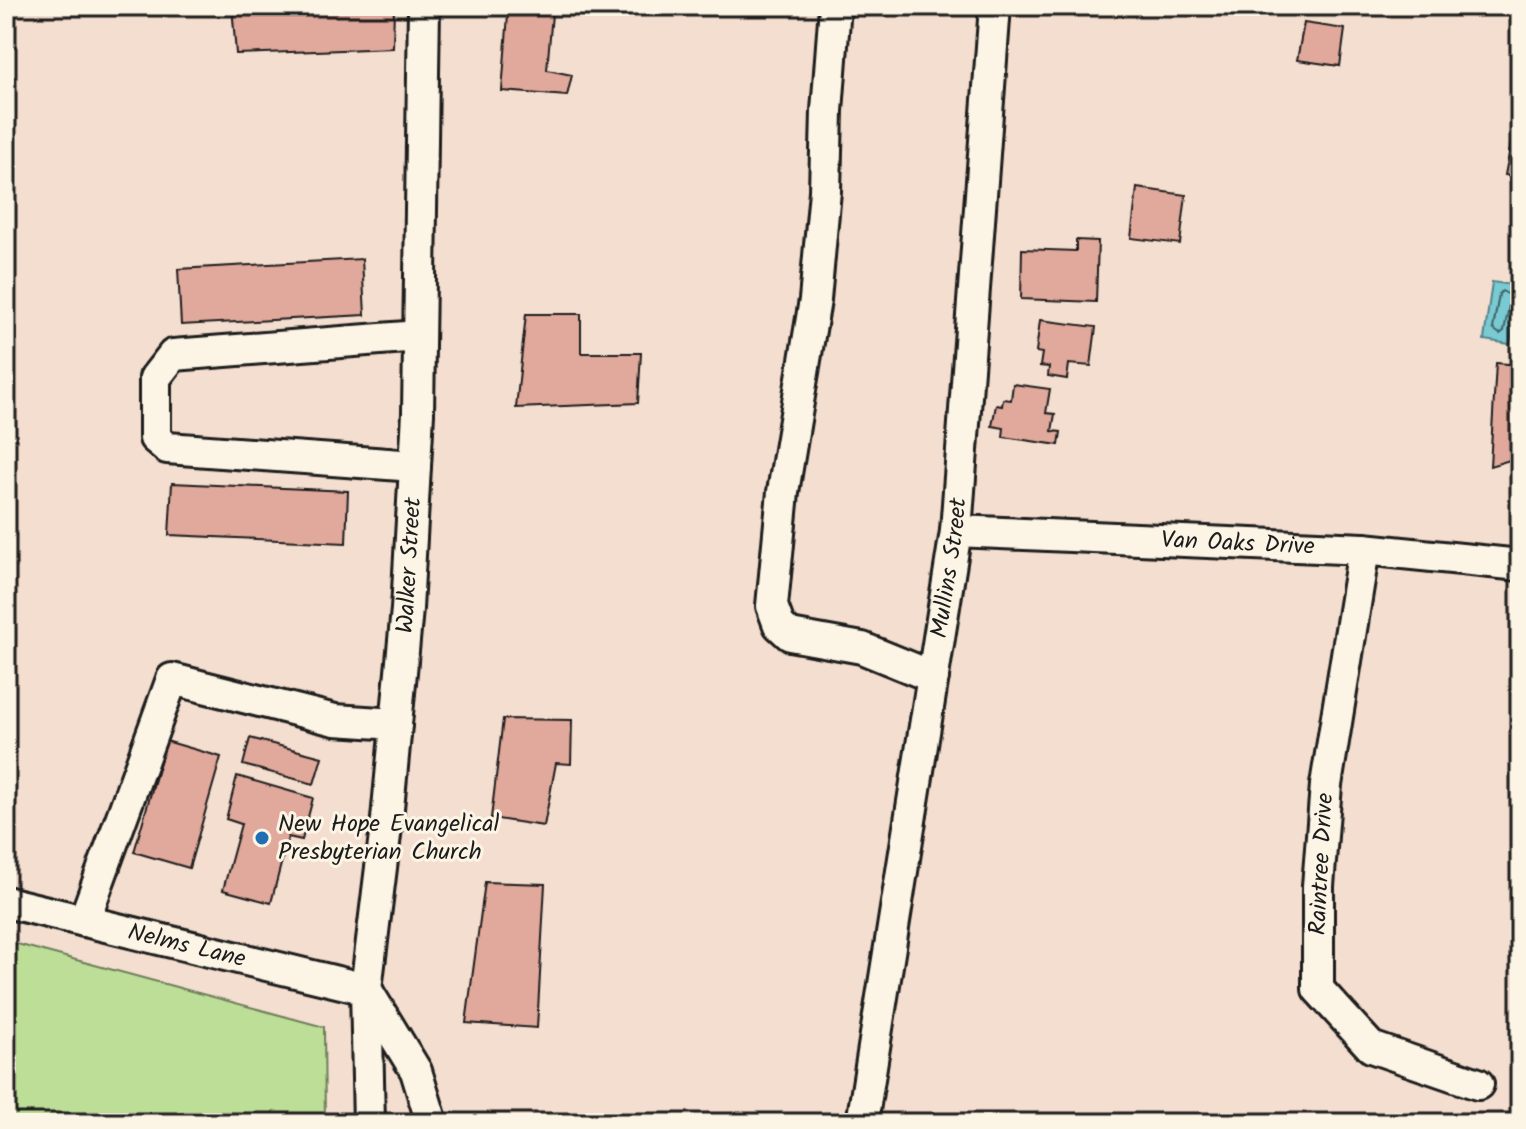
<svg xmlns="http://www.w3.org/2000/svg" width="1526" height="1129" viewBox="0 0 1526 1129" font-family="Kalam,sans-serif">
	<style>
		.green { fill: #bdde97; stroke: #6c7d5a; stroke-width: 2 }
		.water { fill: #79cad3; stroke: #54848a; stroke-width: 2 }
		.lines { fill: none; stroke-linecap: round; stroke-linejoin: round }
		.shore { stroke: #416265; stroke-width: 2 }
		.building { fill: #e1a89c; stroke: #1c1c1c; stroke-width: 2 }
		.minor-casing { stroke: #1c1c1c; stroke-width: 36 }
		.minor { stroke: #fcf5e5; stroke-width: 30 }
		.poi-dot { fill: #1f6fb2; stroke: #fcf5e5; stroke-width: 3 }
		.labels { text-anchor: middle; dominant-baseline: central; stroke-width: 6; stroke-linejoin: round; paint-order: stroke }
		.street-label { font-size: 24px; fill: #1c1c1c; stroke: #fcf5e5 }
		.poi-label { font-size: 24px; fill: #1c1c1c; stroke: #fcf5e5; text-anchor: start }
	</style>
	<rect width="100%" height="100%" fill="#f4decf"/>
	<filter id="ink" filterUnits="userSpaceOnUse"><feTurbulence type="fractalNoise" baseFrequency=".0125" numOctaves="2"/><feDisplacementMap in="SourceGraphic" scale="16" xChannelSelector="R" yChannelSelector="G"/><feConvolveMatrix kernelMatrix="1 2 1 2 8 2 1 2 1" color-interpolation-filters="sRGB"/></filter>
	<g filter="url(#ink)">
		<path class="green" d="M 6,941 L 324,1027 L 325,1123 L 6,1123 Z"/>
		<path class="water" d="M 1492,282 L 1519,286 L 1510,344 L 1484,340 Z"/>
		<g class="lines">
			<path class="shore" d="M 1502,291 L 1511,296 L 1504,331 L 1500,334 L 1493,329 L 1499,294 Z"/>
		</g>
		<g class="building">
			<path d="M 232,6 L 394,6 L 393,48 L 236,54 Z"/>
			<path d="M 552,14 L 547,70 L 572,75 L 567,96 L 502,91 L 508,15 Z"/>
			<path d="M 1304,23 L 1345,29 L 1340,66 L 1297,60 Z"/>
			<path d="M 1518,106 L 1520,106 L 1520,178 L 1505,175 Z"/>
			<path d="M 1137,188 L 1186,195 L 1180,244 L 1131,238 Z"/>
			<path d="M 1076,240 L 1098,241 L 1096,302 L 1021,299 L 1022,249 L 1076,251 Z"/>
			<path d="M 362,259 L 365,315 L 181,325 L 178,269 Z"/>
			<path d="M 526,314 L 581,314 L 581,353 L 641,353 L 638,403 L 516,408 Z"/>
			<path d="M 1040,320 L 1096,327 L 1091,366 L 1069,364 L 1067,379 L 1048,376 L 1049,367 L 1040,366 L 1042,353 L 1036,352 Z"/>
			<path d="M 1496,363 L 1520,365 L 1520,457 L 1490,466 Z"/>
			<path d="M 1013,384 L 1050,389 L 1046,413 L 1055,414 L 1052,431 L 1061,432 L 1059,445 L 1003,437 L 1004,428 L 992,426 L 996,405 L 1002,406 L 1003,399 L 1011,400 Z"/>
			<path d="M 172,483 L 348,491 L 346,543 L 169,535 Z"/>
			<path d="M 503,719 L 572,720 L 571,764 L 556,763 L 544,826 L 491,818 Z"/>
			<path d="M 250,738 L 322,757 L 314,784 L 243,765 Z"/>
			<path d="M 166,741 L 221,757 L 189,868 L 134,852 Z"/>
			<path d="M 237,776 L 313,798 L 302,840 L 288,837 L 271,903 L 223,890 L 241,824 L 226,819 Z"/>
			<path d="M 485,882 L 545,884 L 537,1028 L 466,1023 Z"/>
		</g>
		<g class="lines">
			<defs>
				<g id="minor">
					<path d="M 835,6 L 827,111 L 825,191 L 815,300 L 783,492 L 772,606 L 779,625 L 790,635 L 862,648 L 933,677"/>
					<path d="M 415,466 L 167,448 L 155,438 L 155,378 L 173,355 L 419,336"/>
					<path id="s1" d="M 956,531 L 1364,549 L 1520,565"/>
					<path d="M 1364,549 L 1326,785 L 1318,886 L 1318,989 L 1371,1047 L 1478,1084"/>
					<path id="s2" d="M 6,902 L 366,989 L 416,1071 L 432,1123"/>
					<path d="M 84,921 L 172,679 L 335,720 L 396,724"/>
					<path id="s3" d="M 369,1123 L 366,989 L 387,819 L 407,609 L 418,413 L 424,6"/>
					<path id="s4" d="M 862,1123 L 956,531 L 995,6"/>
				</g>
			</defs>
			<use href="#minor" class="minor-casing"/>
			<use href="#minor" class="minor"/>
		</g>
	</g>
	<circle class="poi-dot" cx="262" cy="838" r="8"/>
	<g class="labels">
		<g class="street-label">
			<text stroke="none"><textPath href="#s1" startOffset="282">Van Oaks Drive</textPath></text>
			<text stroke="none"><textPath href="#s3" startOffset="560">Walker Street</textPath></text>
			<text stroke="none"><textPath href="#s4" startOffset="562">Mullins Street</textPath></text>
			<text transform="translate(1322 864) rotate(-87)">Raintree Drive</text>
			<text stroke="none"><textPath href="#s2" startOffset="186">Nelms Lane</textPath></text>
		</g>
		<g class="poi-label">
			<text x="278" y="824">New Hope Evangelical<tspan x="278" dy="28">Presbyterian Church</tspan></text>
		</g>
	</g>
	<rect width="1526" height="1129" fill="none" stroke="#fcf5e5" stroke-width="32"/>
	<rect x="16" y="16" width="1494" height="1097" fill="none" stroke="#1c1c1c" stroke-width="3" filter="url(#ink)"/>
</svg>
